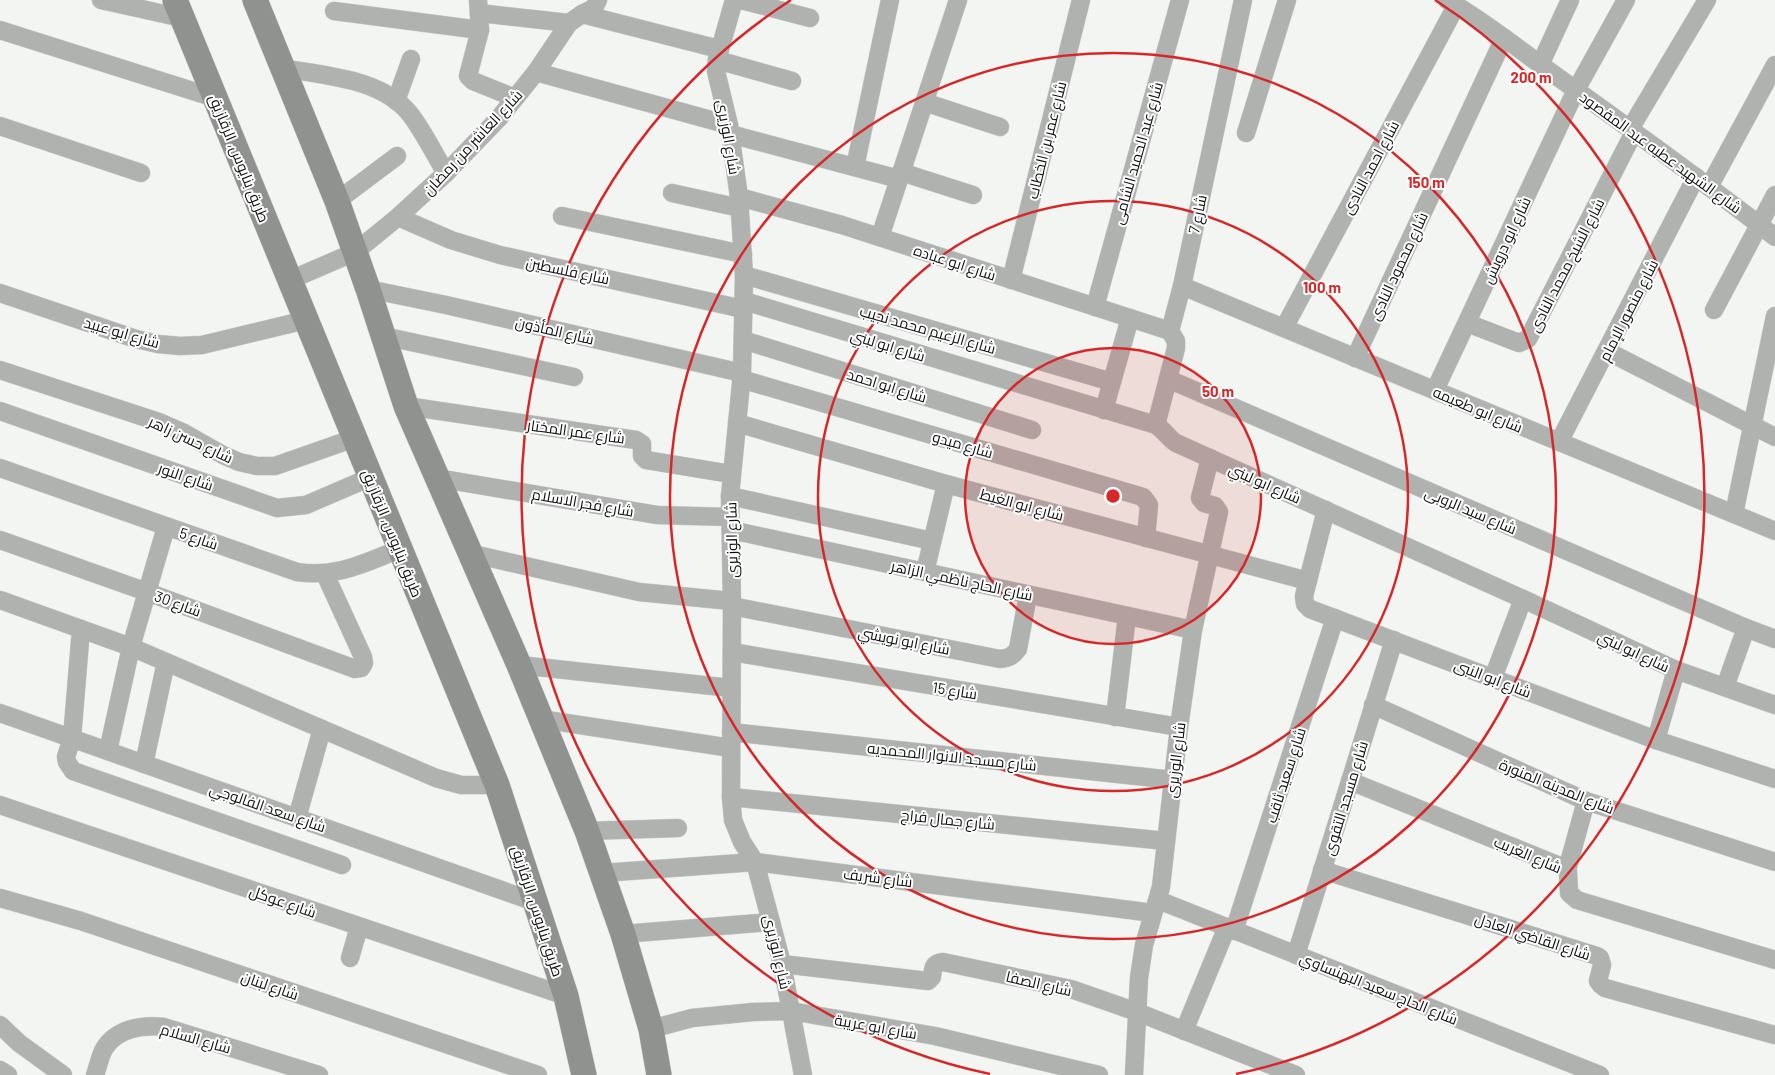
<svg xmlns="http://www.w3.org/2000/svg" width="1775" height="1075" viewBox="0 0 1775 1075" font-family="Barlow,Cairo,sans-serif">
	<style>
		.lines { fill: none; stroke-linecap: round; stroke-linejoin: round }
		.minor-casing { stroke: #ced0cd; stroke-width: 19 }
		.secondary-casing { stroke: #ced0cd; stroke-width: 26 }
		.minor { stroke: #b0b2b0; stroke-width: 18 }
		.secondary { stroke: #8f928f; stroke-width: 25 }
		.ring { fill: none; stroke: #d62828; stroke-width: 2.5 }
		.labels { text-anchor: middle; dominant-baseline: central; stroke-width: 4; stroke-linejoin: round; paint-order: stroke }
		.street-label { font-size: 15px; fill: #0f100f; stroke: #fff }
		.centre { fill: #d62828; stroke: #fff; stroke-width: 2.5 }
		.ring-label { font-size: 15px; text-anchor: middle; font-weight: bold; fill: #d62828; stroke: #fff; stroke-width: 4; stroke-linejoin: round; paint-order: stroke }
	</style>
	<rect width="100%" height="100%" fill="#f2f5f1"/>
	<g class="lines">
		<defs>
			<g id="minor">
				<path d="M 101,0 L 182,18"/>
				<path d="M 478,0 L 480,30 L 468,76 L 473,81 L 515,98"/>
				<path d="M 734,0 L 717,60 L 716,71 L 729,125 L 739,197 L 744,275 L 742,373 L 730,496 L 732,606 L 731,797 L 733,820 L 742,842 L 755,862 L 771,922 L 782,964 L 803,1075"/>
				<path d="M 741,0 L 810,18"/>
				<path d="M 1447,0 C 1486,22 1522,52 1559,78 C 1632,130 1704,182 1775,237"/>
				<path d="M 334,11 L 480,30"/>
				<path d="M 479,13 L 569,23"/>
				<path d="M 582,14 L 719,49"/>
				<path d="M 0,30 L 215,98"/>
				<path d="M 717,60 L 792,81"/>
				<path d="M 1540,65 L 1570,0"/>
				<path d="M 283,68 C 325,76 381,78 410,114 C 424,132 434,154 446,173"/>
				<path d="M 536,72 L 729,125"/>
				<path d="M 396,101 L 411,59"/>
				<path d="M 924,102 L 1000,127"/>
				<path d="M 0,126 L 141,173"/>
				<path d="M 1630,129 L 1707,0"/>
				<path d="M 1246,133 L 1287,0"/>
				<path d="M 730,134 L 899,179"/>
				<path d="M 855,167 L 890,0"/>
				<path d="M 901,172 L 973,195"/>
				<path d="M 1709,187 L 1775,65"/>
				<path d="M 672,193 L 740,208"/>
				<path d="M 739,197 L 842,225 L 1170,331"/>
				<path d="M 337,201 L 397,156"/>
				<path d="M 562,216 L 743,254"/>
				<path d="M 398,217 L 451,240 L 500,255 L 743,309"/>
				<path d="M 880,237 L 958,0"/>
				<path d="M 744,275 L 1112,382"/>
				<path d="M 290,280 L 355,252 L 398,217 L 446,173 L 499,118 L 536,72 L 569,23 L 582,14 L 594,8 L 598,0"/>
				<path d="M 1011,280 L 1081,0"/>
				<path d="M 1182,286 L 1775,531"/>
				<path d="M 368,289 L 446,305 L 742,373"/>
				<path d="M 0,293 L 136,339 L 158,344 L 180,346 L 202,345 L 306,320"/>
				<path d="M 744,301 L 1156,425 C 1164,430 1168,438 1176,443 L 1523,599 L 1676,670 L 1775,705"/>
				<path d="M 1095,307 L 1180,0"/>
				<path d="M 1714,310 L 1775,195"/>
				<path d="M 1467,323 L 1519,343 L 1528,339 L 1634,132"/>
				<path d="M 1284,328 L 1456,6"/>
				<path d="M 383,336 L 574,377"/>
				<path d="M 743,340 L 1032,430"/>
				<path d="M 1607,351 L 1775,437"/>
				<path d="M 1355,358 L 1504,38"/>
				<path d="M 0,370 L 159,422 L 184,433 L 223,455 L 239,462 L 257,466 L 275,466 L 355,438"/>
				<path d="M 741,379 L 1143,497 L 1149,505 L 1146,538"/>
				<path d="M 1168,379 L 1746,628 L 1775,639"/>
				<path d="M 1435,390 L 1576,90 L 1626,0"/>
				<path d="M 406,406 L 636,440 L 642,444 L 642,456 L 646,460 L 731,474"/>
				<path d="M 1104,410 L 1130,318"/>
				<path d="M 0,411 L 277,508 L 306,505 L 371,477"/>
				<path d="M 737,423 L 946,484 L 1308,581"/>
				<path d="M 1156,425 L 1176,348 L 1176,341 L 1170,331 L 1182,286 L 1243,0"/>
				<path d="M 1559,442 L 1696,177"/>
				<path d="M 0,468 L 297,572 C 337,578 364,563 400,549"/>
				<path d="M 437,478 L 657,515 L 730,517"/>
				<path d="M 730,496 L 932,541"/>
				<path d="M 1326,510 L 1304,596 L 1305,604 L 1310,609 L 1656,740 L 1775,779"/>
				<path d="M 1734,514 L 1775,316"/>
				<path d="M 731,530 L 1193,630"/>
				<path d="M 0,540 L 147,592 L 355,669 L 361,668 L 364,663 L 363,657 L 325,574"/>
				<path d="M 469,553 L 639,592 L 731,601"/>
				<path d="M 925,572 L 946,484"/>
				<path d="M 0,600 L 131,647 L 436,778 L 461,785 L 497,785"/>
				<path d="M 732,606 L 1000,659 C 1009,658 1013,656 1018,649 L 1028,595"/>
				<path d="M 81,629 L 72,738 L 66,757 L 67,762 L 73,771 L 342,865"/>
				<path d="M 732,652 L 1179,727"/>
				<path d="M 519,665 L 731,688"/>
				<path d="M 1493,678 L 1523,599"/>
				<path d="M 1725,687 L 1746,628"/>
				<path d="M 1373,705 L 1586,801 L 1775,862"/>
				<path d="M 0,713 L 535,902"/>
				<path d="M 1115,717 L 1127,616"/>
				<path d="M 540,719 L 731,748"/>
				<path d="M 731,732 L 1173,780"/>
				<path d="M 1656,740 L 1676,670"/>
				<path d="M 108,751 L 131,647 L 166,527"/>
				<path d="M 144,764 L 166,662"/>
				<path d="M 1350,781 L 1565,868 L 1568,872 L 1569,893 L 1577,900 L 1775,960"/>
				<path d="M 731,797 L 1166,841"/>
				<path d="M 0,805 L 566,996"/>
				<path d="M 297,818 L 322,729"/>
				<path d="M 587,831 L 678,828"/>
				<path d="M 1322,870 L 1597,956 L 1600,958 L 1602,965 L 1598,981 L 1601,985 L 1605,988 L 1775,1035"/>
				<path d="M 1567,870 L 1586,801"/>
				<path d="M 602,873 L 755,862 L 1153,913"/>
				<path d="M 0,898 L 81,921 L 538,1075"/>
				<path d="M 1158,900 L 1600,1075"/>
				<path d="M 1234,931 L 1335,618"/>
				<path d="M 623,934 L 771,922"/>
				<path d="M 1296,955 L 1394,640"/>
				<path d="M 350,958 L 359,927"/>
				<path d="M 782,964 L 928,981 L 932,977 C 933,968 933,963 943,962 L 1071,989 L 1137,1012 L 1296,1075"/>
				<path d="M 0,1025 L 19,1043 L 63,1075"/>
				<path d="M 651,1029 L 692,1018 L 753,1012 L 791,1011 L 935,1036 L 1099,1075"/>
				<path d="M 1184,1031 L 1227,927"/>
				<path d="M 0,1070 L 8,1075"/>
				<path d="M 95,1075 C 98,1067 100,1056 104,1049 C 116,1029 142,1024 164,1027 L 319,1075"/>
				<path d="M 1134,1075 L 1139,978 L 1144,945 L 1161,887 L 1179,727 L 1193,630 L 1219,512 L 1215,506 L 1204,503 L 1200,498 L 1210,458"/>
			</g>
			<g id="secondary">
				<path d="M 175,0 L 497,785 L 566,996 L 584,1075"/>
				<path d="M 255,0 L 337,201 L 368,289 L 406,406 L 519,665 L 587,831 L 623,934 L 651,1029 L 659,1075"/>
			</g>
		</defs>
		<use href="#minor" class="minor-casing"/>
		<use href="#secondary" class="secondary-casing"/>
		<use href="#minor" class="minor"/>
		<use href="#secondary" class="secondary"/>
	</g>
	<circle cx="1113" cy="496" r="148" fill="#d62828" fill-opacity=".12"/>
	<g class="ring">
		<circle cx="1113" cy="496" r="148"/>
		<circle cx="1113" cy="496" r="295"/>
		<circle cx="1113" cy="496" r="443"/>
		<path d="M990 1074A591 591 0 0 1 791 0M1435 0A591 591 0 0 1 1236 1074"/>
	</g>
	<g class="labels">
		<g class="street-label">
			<text transform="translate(729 137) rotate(80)">شارع الوزيرى</text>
			<text transform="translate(1046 140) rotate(-76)">شارع عمر بن الخطاب</text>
			<text transform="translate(472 142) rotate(-47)">شارع العاشر من رمضان</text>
			<text transform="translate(1661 152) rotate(36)">شارع الشهيد عطيه عبد المقصود</text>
			<text transform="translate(1137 153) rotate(-74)">شارع عبد الحميد الشامى</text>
			<text transform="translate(240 158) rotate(68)">طريق بنايوس, الزقازيق</text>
			<text transform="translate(1370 167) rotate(-62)">شارع احمد النادى</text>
			<text transform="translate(1197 214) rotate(-78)">شارع 7</text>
			<text transform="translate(1506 240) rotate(-65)">شارع ابو درويش</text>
			<text transform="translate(955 262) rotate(18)">شارع ابو عباده</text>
			<text transform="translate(1566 265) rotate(-63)">شارع الشيخ محمد النادى</text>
			<text transform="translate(1398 266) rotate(-65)">شارع محمود النادى</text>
			<text transform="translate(568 270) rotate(12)">شارع فلسطين</text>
			<text transform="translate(1628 310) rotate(-63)">شارع منصور الإمام</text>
			<text transform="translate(928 329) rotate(16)">شارع الزعيم محمد نجيب</text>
			<text transform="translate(555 330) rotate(13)">شارع المأذون</text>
			<text transform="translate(122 332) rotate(16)">شارع ابو عبيد</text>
			<text transform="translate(888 345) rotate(17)">شارع ابو لبني</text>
			<text transform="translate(887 385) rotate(17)">شارع ابو احمد</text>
			<text transform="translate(1478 409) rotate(23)">شارع ابو طعيمه</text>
			<text transform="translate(576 431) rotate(8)">شارع عمر المختار</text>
			<text transform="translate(191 439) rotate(25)">شارع حسن زاهر</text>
			<text transform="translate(963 444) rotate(16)">شارع ميدو</text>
			<text transform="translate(186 476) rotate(19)">شارع النور</text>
			<text transform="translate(1265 483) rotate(24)">شارع ابو لبني</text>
			<text transform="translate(583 502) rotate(10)">شارع فجر الاسلام</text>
			<text transform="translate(1022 504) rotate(15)">شارع ابو الغيط</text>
			<text transform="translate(1471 510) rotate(23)">شارع سيد الروبى</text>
			<text transform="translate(393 533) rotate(68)">طريق بنايوس, الزقازيق</text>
			<text transform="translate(199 538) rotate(19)">شارع 5</text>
			<text transform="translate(731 540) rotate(-91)">شارع الوزيرى</text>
			<text transform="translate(962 580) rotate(12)">شارع الحاج ناظمي الزاهر</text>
			<text transform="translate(178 603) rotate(20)">شارع 30</text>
			<text transform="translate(904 640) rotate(11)">شارع ابو نويشي</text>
			<text transform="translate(1634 651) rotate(25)">شارع ابو لبني</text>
			<text transform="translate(1493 678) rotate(21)">شارع ابو النبى</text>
			<text transform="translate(955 690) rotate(9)">شارع 15</text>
			<text transform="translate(952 756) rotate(6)">شارع مسجد الانوار المحمديه</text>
			<text transform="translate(1175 760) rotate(-83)">شارع الوزيرى</text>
			<text transform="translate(1285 775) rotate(-72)">شارع سعيد ثاقب</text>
			<text transform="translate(1557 786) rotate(22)">شارع المدينه المنورة</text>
			<text transform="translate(1345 798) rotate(-73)">شارع مسجد التقوى</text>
			<text transform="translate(268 807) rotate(19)">شارع سعد الفالوجي</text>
			<text transform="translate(948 819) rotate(6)">شارع جمال فراج</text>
			<text transform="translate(1528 854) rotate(23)">شارع الغريب</text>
			<text transform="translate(878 877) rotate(7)">شارع شريف</text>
			<text transform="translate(283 901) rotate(19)">شارع عوكل</text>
			<text transform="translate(538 911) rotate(72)">طريق بنايوس, الزقازيق</text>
			<text transform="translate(1533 936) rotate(18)">شارع القاضي العادل</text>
			<text transform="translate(778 952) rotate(77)">شارع الوزيرى</text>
			<text transform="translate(1039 983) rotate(13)">شارع الصفا</text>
			<text transform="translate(270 985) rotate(19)">شارع لبنان</text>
			<text transform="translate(1379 988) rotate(22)">شارع الحاج سعيد البهنساوي</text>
			<text transform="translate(876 1026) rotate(10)">شارع ابو عريبة</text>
			<text transform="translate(196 1038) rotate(16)">شارع السلام</text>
		</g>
	</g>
	<circle cx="1113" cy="496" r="8" class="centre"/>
	<g class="ring-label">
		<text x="1531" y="83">200 m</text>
		<text x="1426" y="188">150 m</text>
		<text x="1322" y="293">100 m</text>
		<text x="1218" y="397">50 m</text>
	</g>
</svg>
